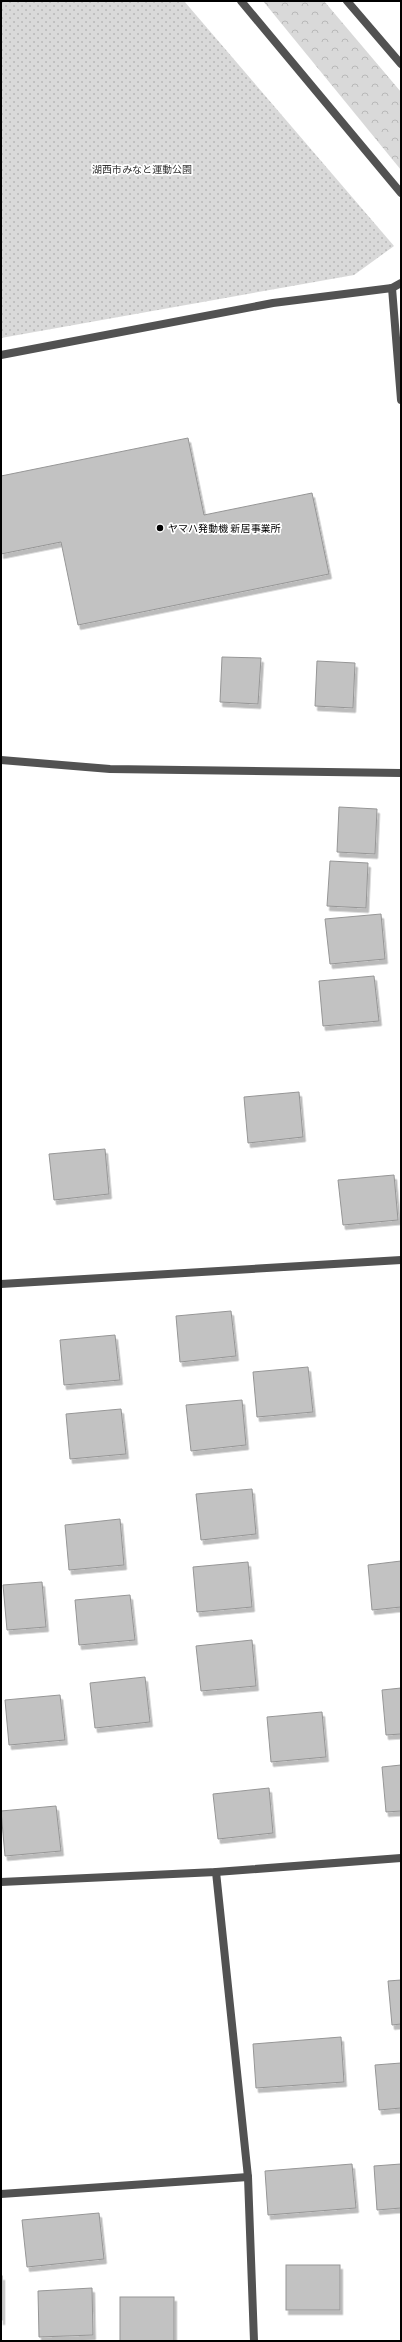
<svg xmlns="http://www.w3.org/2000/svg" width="402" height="2342" viewBox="0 0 402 2342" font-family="'Open Sans','Noto Sans JP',sans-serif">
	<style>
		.forest { fill: url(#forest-crowns) }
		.park { fill: url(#park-dots) }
		.building { fill: #c2c2c2; stroke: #969696; filter: url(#shadow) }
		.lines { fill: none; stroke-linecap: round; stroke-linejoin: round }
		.minor { stroke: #525252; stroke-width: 8 }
		.tertiary { stroke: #525252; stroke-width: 8 }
		.poi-dot { fill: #000; stroke: #fff; stroke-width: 1.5 }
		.labels { text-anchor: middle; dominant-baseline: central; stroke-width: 3.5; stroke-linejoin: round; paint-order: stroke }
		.park-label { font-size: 10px; fill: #303030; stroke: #fff }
		.poi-label { font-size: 10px; fill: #000; stroke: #fff; text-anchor: start }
	</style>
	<defs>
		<pattern id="forest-crowns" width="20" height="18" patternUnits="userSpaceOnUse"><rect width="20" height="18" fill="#d9d9d9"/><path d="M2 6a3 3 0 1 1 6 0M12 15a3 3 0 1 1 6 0" fill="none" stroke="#b8b8b8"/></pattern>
		<pattern id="park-dots" width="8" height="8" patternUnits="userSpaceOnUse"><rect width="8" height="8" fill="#d9d9d9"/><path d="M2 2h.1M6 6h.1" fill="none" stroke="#b8b8b8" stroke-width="1.8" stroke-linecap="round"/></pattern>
		<filter id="shadow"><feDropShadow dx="2.5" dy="4.5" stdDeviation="0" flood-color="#0004"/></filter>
	</defs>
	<rect width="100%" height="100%" fill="#fff"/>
	<path class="forest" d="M 263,1 L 324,1 L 401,92 L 401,170 Z"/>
	<path class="park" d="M 1,1 L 184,1 L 394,246 L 354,275 L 1,338 Z"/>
	<g class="building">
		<path d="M 188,438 L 204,515 L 312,493 L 329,574 L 78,625 L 61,542 L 1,554 L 1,476 Z"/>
		<path d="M 222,657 L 261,658 L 258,704 L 220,702 Z"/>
		<path d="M 317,661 L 355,663 L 353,708 L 315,706 Z"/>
		<path d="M 339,807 L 377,809 L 375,854 L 337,852 Z"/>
		<path d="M 330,861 L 368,863 L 366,908 L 327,906 Z"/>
		<path d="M 381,914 L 385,959 L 330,964 L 325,919 Z"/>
		<path d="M 374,976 L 379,1021 L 323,1026 L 319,981 Z"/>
		<path d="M 299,1092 L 303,1137 L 248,1143 L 244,1097 Z"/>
		<path d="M 105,1149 L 109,1194 L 54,1200 L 49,1154 Z"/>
		<path d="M 394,1175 L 398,1220 L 343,1225 L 338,1180 Z"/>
		<path d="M 231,1311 L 236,1356 L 180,1362 L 176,1316 Z"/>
		<path d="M 115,1335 L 120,1380 L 64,1385 L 60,1340 Z"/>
		<path d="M 308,1367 L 313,1412 L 257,1417 L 253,1372 Z"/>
		<path d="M 242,1400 L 246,1445 L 191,1451 L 186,1405 Z"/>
		<path d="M 121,1409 L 126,1454 L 70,1459 L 66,1414 Z"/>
		<path d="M 252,1489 L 256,1534 L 201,1540 L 196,1494 Z"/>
		<path d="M 120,1519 L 124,1565 L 69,1570 L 65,1525 Z"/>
		<path d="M 401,1561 L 401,1607 L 372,1610 L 368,1565 Z"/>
		<path d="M 248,1562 L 252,1607 L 197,1612 L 193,1567 Z"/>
		<path d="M 42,1582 L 46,1627 L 7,1630 L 3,1585 Z"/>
		<path d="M 130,1595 L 135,1640 L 79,1645 L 75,1600 Z"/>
		<path d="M 252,1640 L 256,1686 L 201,1691 L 196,1646 Z"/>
		<path d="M 145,1677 L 150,1722 L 95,1728 L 90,1683 Z"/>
		<path d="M 401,1688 L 401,1734 L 386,1735 L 382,1690 Z"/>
		<path d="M 60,1695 L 65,1740 L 9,1745 L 5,1700 Z"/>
		<path d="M 322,1712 L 326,1757 L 271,1762 L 267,1717 Z"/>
		<path d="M 401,1765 L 401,1811 L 386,1812 L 382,1767 Z"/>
		<path d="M 269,1788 L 273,1833 L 218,1839 L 213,1794 Z"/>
		<path d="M 56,1806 L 61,1851 L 5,1856 L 1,1811 Z"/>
		<path d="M 401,1980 L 401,2024 L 392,2025 L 388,1981 Z"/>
		<path d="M 341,2037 L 344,2082 L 256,2088 L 253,2044 Z"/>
		<path d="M 401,2063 L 401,2108 L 379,2110 L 375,2065 Z"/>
		<path d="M 352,2164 L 356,2208 L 268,2215 L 265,2171 Z"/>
		<path d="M 401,2164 L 401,2208 L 377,2210 L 374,2166 Z"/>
		<path d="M 99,2213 L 104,2259 L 27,2267 L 22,2220 Z"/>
		<rect x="286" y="2265" width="54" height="45"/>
		<rect x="1" y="2276" width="1" height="44"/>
		<path d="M 92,2288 L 93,2335 L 39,2337 L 38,2291 Z"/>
		<rect x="120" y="2297" width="54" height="44"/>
	</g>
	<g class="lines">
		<g class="minor">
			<path d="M 392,288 L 401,400"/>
			<path d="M 1,355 L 273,303 L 392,288 L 401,283"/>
			<path d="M 1,760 L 110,769 L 401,773"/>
			<path d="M 216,1872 L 248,2177 L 254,2341"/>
			<path d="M 1,1882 L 216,1872 L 401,1858"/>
			<path d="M 1,2194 L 248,2177"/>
		</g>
		<g class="tertiary">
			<path d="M 241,1 L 401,193"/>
			<path d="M 347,1 L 401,64"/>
			<path d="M 1,1284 L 401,1260"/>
		</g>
	</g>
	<circle class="poi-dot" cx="160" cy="528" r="4"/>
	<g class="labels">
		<g class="park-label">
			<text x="142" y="169">湖西市みなと運動公園</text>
		</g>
		<g class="poi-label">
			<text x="168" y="528">ヤマハ発動機 新居事業所</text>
		</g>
	</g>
	<rect width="402" height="2342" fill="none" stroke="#000000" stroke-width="4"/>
</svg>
